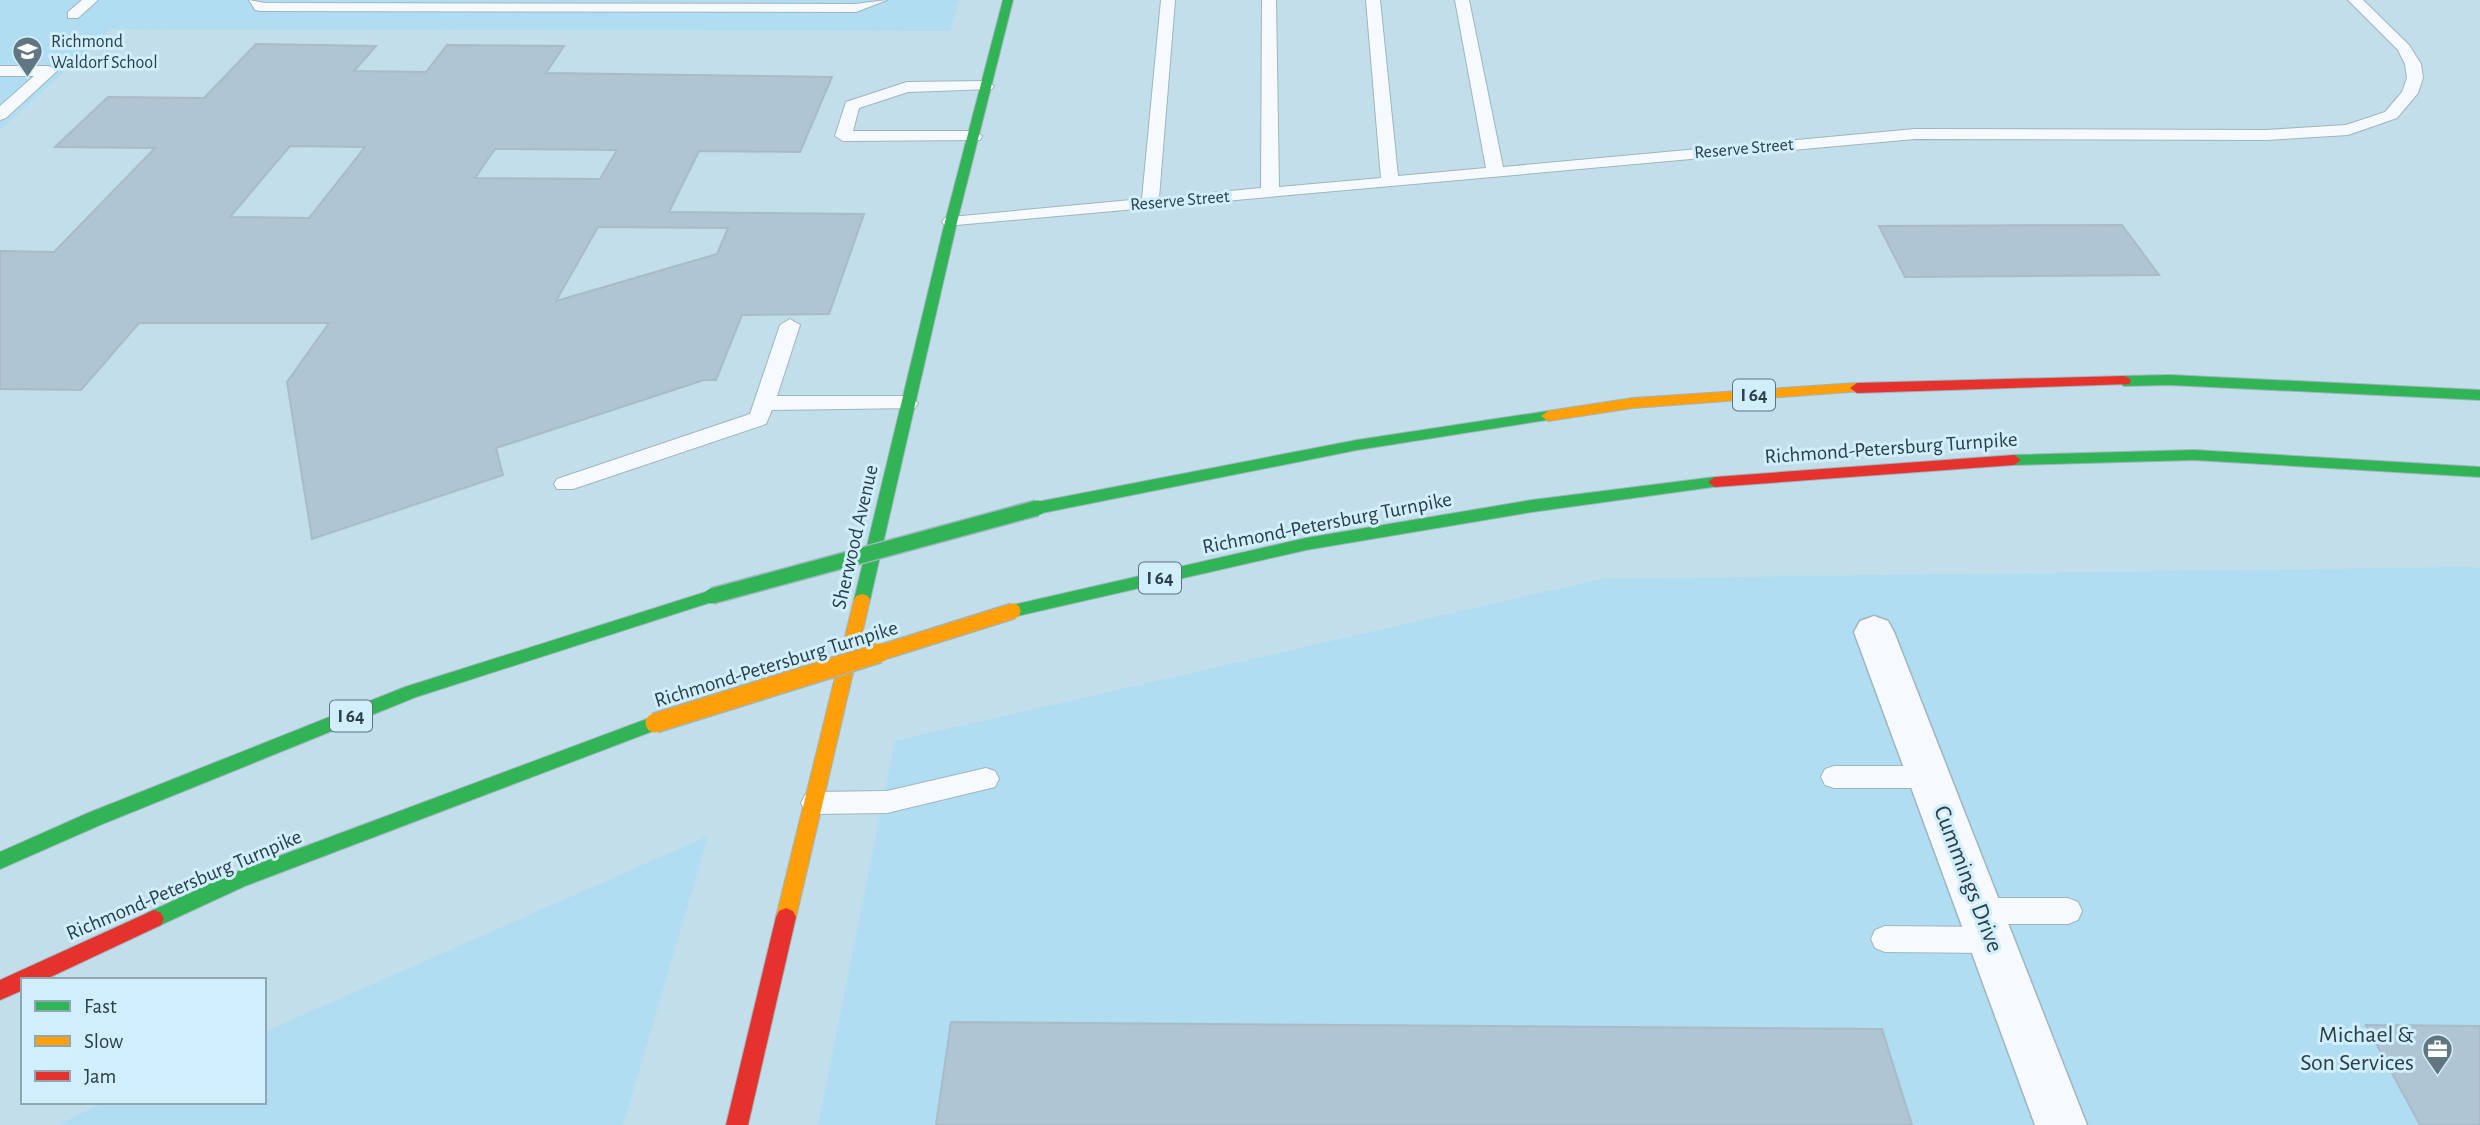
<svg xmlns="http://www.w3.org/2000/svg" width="2480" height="1125" viewBox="0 0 2480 1125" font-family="'Alegreya Sans',sans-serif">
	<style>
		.built { fill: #b0ddf1 }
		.building { fill: #afc5d4; stroke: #a8bbc7; stroke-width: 2; fill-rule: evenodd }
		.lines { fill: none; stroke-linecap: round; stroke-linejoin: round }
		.lane-casing { stroke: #9fb5be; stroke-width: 2 }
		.street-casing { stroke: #9fb5be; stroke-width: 3 }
		.fast-casing { stroke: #9fb5be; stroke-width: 2 }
		.slow-casing { stroke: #9fb5be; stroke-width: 2 }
		.jam-casing { stroke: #9fb5be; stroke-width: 2 }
		.lane { fill: #f6fafc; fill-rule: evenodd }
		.street { fill: #f6fafc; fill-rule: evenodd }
		.fast { fill: #30b455; fill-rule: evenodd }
		.slow { fill: #ff9f0a; fill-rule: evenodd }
		.jam { fill: #e5322d; fill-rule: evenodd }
		.fast-bridge-casing { stroke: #9fb5be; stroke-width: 18; stroke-linecap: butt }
		.slow-bridge-far1-casing { stroke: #9fb5be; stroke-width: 18; stroke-linecap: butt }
		.slow-bridge-casing { stroke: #9fb5be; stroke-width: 22; stroke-linecap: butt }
		.fast-bridge { stroke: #30b455; stroke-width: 15 }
		.slow-bridge-far1 { stroke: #ff9f0a; stroke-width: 15 }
		.slow-bridge { stroke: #ff9f0a; stroke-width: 19 }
		.labels { text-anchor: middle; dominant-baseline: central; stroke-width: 6; stroke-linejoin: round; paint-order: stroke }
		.far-poi-label { font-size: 18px; fill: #2b3f48; stroke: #d0eefb; text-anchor: start }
		.far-street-label { font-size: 18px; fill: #2b3f48; stroke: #d0eefb }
		.shield { fill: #d0eefb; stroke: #5c747e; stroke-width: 2 }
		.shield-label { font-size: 19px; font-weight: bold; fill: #2b3f48 }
		.street-label { font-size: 21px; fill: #2b3f48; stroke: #d0eefb }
		.near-street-label { font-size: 24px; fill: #2b3f48; stroke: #d0eefb }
		.near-poi-label { font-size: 24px; fill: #2b3f48; stroke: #d0eefb; text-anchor: end }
	</style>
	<rect width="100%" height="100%" fill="#c2deea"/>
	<g class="built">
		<path d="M 0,0 L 959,0 L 950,31 L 111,29 L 0,130 Z"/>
		<path d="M 2468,567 L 2480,568 L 2480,1125 L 818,1125 L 895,741 L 1601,579 Z"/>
		<path d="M 708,836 L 623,1125 L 58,1125 L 104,1102 L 264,1102 L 264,1032 Z"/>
	</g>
	<g class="building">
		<path d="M 256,44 L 376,46 L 354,71 L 426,72 L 447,45 L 564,46 L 546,73 L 832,77 L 800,152 L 699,151 L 669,212 L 864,214 L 829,314 L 742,315 L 716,380 L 704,380 L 496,448 L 503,475 L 312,539 L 287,382 L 329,323 L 139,323 L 81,390 L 0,389 L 0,251 L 54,252 L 155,148 L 55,147 L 108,97 L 204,98 ZM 290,146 L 365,147 L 309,218 L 230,217 ZM 495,149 L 617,150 L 600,179 L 475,178 ZM 598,227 L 728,228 L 717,254 L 556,301 Z"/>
		<path d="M 2122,225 L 2159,275 L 1905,277 L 1879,226 Z"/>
		<path d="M 951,1022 L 1882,1029 L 1912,1125 L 936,1125 Z"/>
		<path d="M 2366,1025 L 2480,1026 L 2480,1125 L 2420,1125 Z"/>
	</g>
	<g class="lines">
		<defs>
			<g id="lane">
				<path d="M 82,0 L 98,0 L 78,18 L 68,18 L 68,12 Z"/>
				<path d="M 249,0 L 265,3 L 855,4 L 887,0 L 856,12 L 260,11 L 255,10 Z"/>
				<path d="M 1161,0 L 1175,0 L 1159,198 L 1261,188 L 1262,0 L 1276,0 L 1279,187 L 1381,178 L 1366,0 L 1380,0 L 1398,176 L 1486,168 L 1455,0 L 1469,0 L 1503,167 L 1915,129 L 2266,130 L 2346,125 L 2385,112 L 2402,92 L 2407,78 L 2405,64 L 2398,50 L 2348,0 L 2363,0 L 2409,45 L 2421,64 L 2423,78 L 2418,93 L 2397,118 L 2348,135 L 2266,140 L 1915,139 L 945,226 L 942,222 L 945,218 L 951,217 L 1142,199 Z"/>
				<path d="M 0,66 L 49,66 L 57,71 L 6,118 L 0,120 L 0,106 L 34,76 L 0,76 Z"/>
				<path d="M 986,81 L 994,86 L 992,89 L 908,92 L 859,108 L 853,131 L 974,131 L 982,136 L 980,140 L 843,141 L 835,136 L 846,102 L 907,82 Z"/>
				<path d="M 790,319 L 800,325 L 777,396 L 908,396 L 918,403 L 915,408 L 772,410 L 766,424 L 573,489 L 557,489 L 554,484 L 557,479 L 750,414 L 780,325 Z"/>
				<path d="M 1834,766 L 1930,766 L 1939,769 L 1943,777 L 1939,785 L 1930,788 L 1834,788 L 1825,785 L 1821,777 L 1825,769 Z"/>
				<path d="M 986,768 L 995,771 L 999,779 L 995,787 L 887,813 L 814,814 L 805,811 L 801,803 L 805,795 L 814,792 L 887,791 Z"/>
				<path d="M 1980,898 L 2068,898 L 2078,902 L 2082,911 L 2078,920 L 2068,924 L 1980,924 L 1970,920 L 1966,911 L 1970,902 Z"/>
				<path d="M 1885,926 L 1991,927 L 2001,931 L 2005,940 L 2001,949 L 1991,953 L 1885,952 L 1875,948 L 1871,939 L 1875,930 Z"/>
			</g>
			<path id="street" d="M 1874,616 L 1888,621 L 1894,632 L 2087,1125 L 2035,1125 L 1854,632 L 1860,621 Z"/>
			<g id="fast">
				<path d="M 1003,0 L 1013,0 L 957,222 L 870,600 L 868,604 L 856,604 L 854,600 L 945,222 Z"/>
				<path d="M 2170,375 L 2480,390 L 2480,400 L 2170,385 L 2124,386 L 2117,381 L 2124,376 Z"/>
				<path d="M 1548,411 L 1555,416 L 1553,419 L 1357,450 L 1037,514 L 1029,508 L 1037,502 L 1357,440 Z"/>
				<path d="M 2194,450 L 2480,467 L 2480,477 L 2194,460 L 2014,465 L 2007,460 L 2014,455 Z"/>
				<path d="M 1715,477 L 1720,478 L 1722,482 L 1720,486 L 1532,512 L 1306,550 L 1013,617 L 1007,615 L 1005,611 L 1007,607 L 1013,605 L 1306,538 L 1532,500 Z"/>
				<path d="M 712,590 L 718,592 L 720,596 L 718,600 L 416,697 L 100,825 L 0,869 L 0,852 L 88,813 L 405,687 Z"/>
				<path d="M 655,716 L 661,718 L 664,723 L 661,728 L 245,886 L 154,928 L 147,925 L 144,919 L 147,913 L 231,874 Z"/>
			</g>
			<g id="slow">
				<path d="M 1857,383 L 1862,385 L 1864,388 L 1862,391 L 1633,408 L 1548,421 L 1541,416 L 1548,411 L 1633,398 Z"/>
				<path d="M 862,594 L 868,596 L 870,600 L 796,917 L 793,923 L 786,926 L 779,923 L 776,917 L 854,600 L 856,596 Z"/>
			</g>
			<g id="jam">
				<path d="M 2124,376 L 2129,378 L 2131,381 L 2129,384 L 1857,393 L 1850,388 L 1857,383 Z"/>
				<path d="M 2014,455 L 2021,460 L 2014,465 L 1715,487 L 1708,482 L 1715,477 Z"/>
				<path d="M 786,908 L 793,911 L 796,917 L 748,1125 L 726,1125 L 776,917 L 779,911 Z"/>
				<path d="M 154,910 L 161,913 L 164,919 L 161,925 L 44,980 L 23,980 L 23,990 L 0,1000 L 0,980 Z"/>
			</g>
		</defs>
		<use href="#lane" class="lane-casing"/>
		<use href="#street" class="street-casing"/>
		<use href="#fast" class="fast-casing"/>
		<use href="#slow" class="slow-casing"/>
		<use href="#jam" class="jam-casing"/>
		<use href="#lane" class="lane"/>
		<use href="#street" class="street"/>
		<use href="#fast" class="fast"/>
		<use href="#slow" class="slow"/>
		<use href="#jam" class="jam"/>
		<defs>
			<path id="fast-bridge" d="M 712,596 L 1037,508"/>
			<path id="slow-bridge-far1" d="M 873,655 L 1013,611"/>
			<path id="slow-bridge" d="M 655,723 L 879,653"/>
		</defs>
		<use href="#fast-bridge" class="fast-bridge-casing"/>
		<use href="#slow-bridge-far1" class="slow-bridge-far1-casing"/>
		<use href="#slow-bridge" class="slow-bridge-casing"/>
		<use href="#fast-bridge" class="fast-bridge"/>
		<use href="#slow-bridge-far1" class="slow-bridge-far1"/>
		<use href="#slow-bridge" class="slow-bridge"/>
	</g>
	<defs>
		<symbol id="school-pin" viewBox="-11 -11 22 30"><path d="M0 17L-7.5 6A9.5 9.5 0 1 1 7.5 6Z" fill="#607781" stroke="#d0eefb"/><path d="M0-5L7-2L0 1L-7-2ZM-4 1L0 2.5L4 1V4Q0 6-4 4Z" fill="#fff"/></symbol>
		<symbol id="office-pin" viewBox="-11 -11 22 30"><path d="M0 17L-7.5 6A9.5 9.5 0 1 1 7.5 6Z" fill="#607781" stroke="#d0eefb"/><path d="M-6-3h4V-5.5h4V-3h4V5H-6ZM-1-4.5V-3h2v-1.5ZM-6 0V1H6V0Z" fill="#fff"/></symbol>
	</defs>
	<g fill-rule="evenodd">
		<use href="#school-pin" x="10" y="34" width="35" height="47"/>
		<use href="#office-pin" x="2420" y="1032" width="35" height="47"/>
	</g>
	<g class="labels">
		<g class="far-poi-label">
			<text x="51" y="42">Richmond<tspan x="51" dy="21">Waldorf School</tspan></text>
		</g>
		<g class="far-street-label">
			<text transform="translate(1744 149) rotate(-5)">Reserve Street</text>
			<text transform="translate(1180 201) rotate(-5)">Reserve Street</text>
		</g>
		<g class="shield">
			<rect x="1733" y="379.5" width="42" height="31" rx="5"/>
			<rect x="1139" y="562.5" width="42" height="31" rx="5"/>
			<rect x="330" y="700.5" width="42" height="31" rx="5"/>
		</g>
		<g class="shield-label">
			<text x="1754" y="395">I 64</text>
			<text x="1160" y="578">I 64</text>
			<text x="351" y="716">I 64</text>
		</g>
		<g class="street-label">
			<text transform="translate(1891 448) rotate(-4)">Richmond-Petersburg Turnpike</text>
			<text transform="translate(1327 523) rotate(-11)">Richmond-Petersburg Turnpike</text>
			<text transform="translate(855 537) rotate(-77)">Sherwood Avenue</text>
			<text transform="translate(776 664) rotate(-17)">Richmond-Petersburg Turnpike</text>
			<text transform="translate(184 885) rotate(-23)">Richmond-Petersburg Turnpike</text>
		</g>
		<g class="near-street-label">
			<text transform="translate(1968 879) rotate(69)">Cummings Drive</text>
		</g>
		<g class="near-poi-label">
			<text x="2414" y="1035">Michael &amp;<tspan x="2414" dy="28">Son Services</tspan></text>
		</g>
	</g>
	<rect x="21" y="978" width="245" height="126" fill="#d0eefb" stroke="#8ea8b3" stroke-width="2"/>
	<rect x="35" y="1001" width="35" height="10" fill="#30b455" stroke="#8ea8b3" stroke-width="2"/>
	<text x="84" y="1013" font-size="21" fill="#2b3f48">Fast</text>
	<rect x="35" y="1036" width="35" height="10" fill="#ff9f0a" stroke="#8ea8b3" stroke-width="2"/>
	<text x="84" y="1048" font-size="21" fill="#2b3f48">Slow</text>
	<rect x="35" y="1071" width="35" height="10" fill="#e5322d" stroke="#8ea8b3" stroke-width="2"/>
	<text x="84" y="1083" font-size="21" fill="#2b3f48">Jam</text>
</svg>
